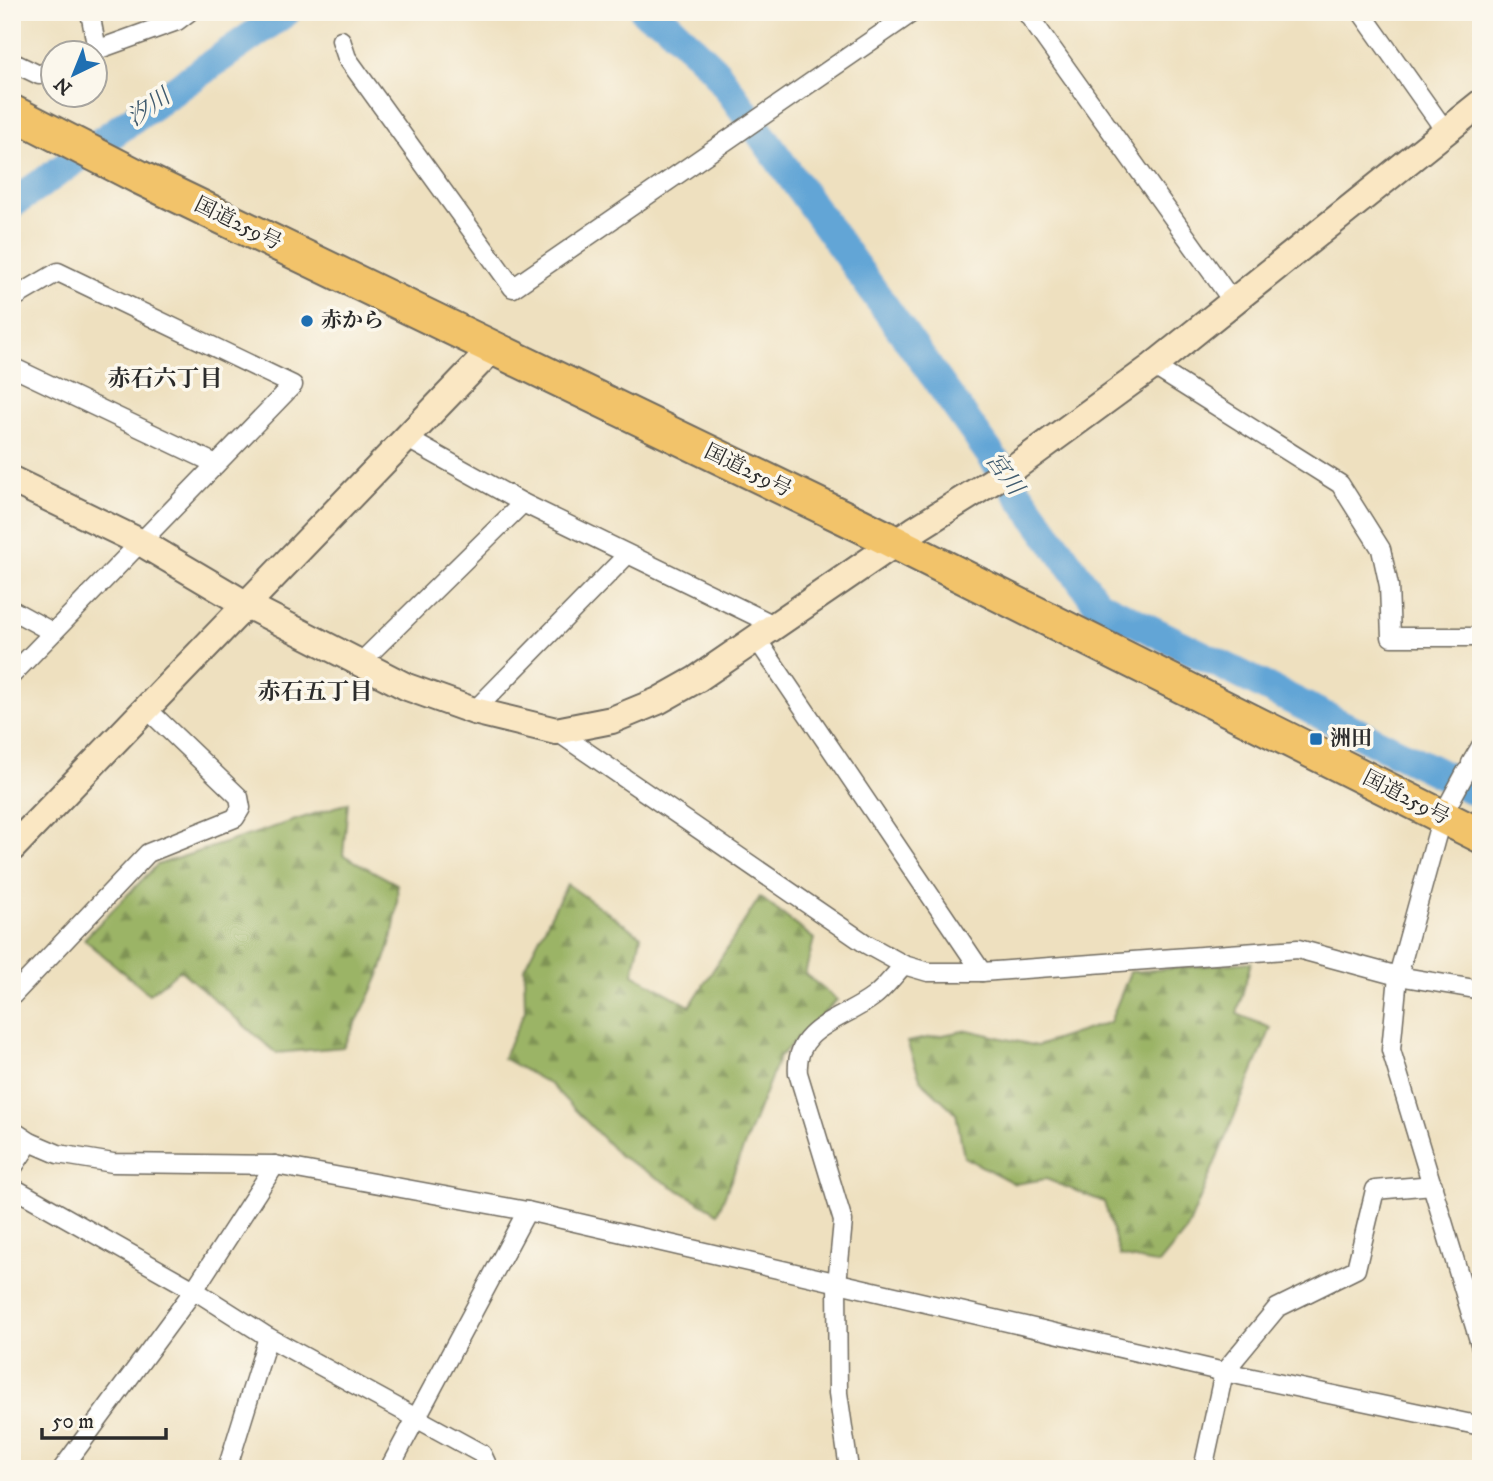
<svg xmlns="http://www.w3.org/2000/svg" width="1493" height="1481" viewBox="0 0 1493 1481" font-family="'IM FELL DW Pica','Noto Serif JP',serif">
	<style>
		.forest { fill: url(#forest-firs); stroke: #637048; stroke-width: 2 }
		.lines { fill: none; stroke-linecap: round; stroke-linejoin: round }
		.river { stroke: #62a5d6; stroke-width: 30 }
		.street-casing { stroke: #6f6a5f; stroke-width: 21 }
		.secondary-casing { stroke: #6f6a5f; stroke-width: 30 }
		.highway-casing { stroke: #6f6a5f; stroke-width: 37 }
		.street { stroke: #fff; stroke-width: 18 }
		.secondary { stroke: #fae7c3; stroke-width: 26 }
		.highway { stroke: #f2c36a; stroke-width: 33 }
		.poi-dot { fill: #1f6fb2; stroke: #fbf7ec; stroke-width: 2.5 }
		.labels { text-anchor: middle; dominant-baseline: central; stroke-width: 7; stroke-linejoin: round; paint-order: stroke }
		.street-label { font-size: 21px; fill: #2b2b2b; stroke: #fbf7ec }
		.poi-label { font-size: 21px; font-weight: bold; fill: #2b2b2b; stroke: #fbf7ec; text-anchor: start }
		.water-label { font-size: 23px; font-style: italic; fill: #415c6f; stroke: #fbf7ec }
		.neighbourhood-label { font-size: 23px; font-weight: bold; fill: #2b2b2b; stroke: #fbf7ec }
	</style>
	<defs>
		<pattern id="forest-firs" width="22" height="20" patternUnits="userSpaceOnUse" patternTransform="scale(1.75)"><rect width="22" height="20" fill="#9bb466"/><path d="M5 1l3.5 6h-7zM16 11l3.5 6h-7z" fill="#7f9354"/></pattern>
	</defs>
	<rect width="100%" height="100%" fill="#fbf7ec"/>
	<filter id="ink" filterUnits="userSpaceOnUse"><feTurbulence type="fractalNoise" baseFrequency=".0143" numOctaves="2"/><feDisplacementMap in="SourceGraphic" scale="14" xChannelSelector="R" yChannelSelector="G"/><feConvolveMatrix kernelMatrix="1 2 1 2 8 2 1 2 1" color-interpolation-filters="sRGB"/></filter>
	<filter id="wash" filterUnits="userSpaceOnUse"><feTurbulence type="fractalNoise" baseFrequency=".00686" numOctaves="4" result="noise"/><feDisplacementMap in="SourceGraphic" scale="28" xChannelSelector="R" yChannelSelector="G"/><feGaussianBlur stdDeviation="1.57" result="paint"/><feColorMatrix in="noise" values="0 0 0 0 0 0 0 0 0 0 0 0 0 0 0 0 0 1.4 0 .05"/><feComposite in="paint" operator="in"/></filter>
	<g filter="url(#wash)">
		<rect width="100%" height="100%" fill="#eee0bf"/>
		<g class="forest">
			<path d="M 348,803 L 343,855 L 397,884 C 401,942 370,998 343,1047 L 276,1053 L 180,970 L 149,994 L 84,939 L 157,865 Z"/>
			<path d="M 567,884 L 641,936 L 633,974 L 690,1006 L 760,897 L 814,939 L 805,974 L 837,1000 L 779,1057 L 718,1213 L 620,1156 L 551,1085 L 503,1058 L 525,1011 L 524,968 Z"/>
			<path d="M 1251,962 L 1237,1014 L 1271,1028 L 1187,1230 L 1159,1264 L 1120,1256 L 1104,1202 L 1046,1179 L 1015,1184 L 964,1157 L 956,1113 L 921,1081 L 907,1042 L 968,1030 L 1037,1046 L 1110,1022 L 1130,972 Z"/>
		</g>
		<g class="lines">
			<g class="river">
				<path d="M 645,12 L 664,21 L 714,69 L 1097,603 L 1481,794"/>
				<path d="M 12,204 L 286,12"/>
			</g>
		</g>
	</g>
	<g filter="url(#ink)">
		<g class="lines">
			<defs>
				<g id="street">
					<path d="M 90,12 L 97,50"/>
					<path d="M 1026,12 L 1233,302"/>
					<path d="M 1361,12 L 1446,132"/>
					<path d="M 341,40 L 347,58 L 513,288 L 913,12"/>
					<path d="M 91,52 L 177,21 L 189,12"/>
					<path d="M 12,62 L 39,75 L 52,69"/>
					<path d="M 12,299 L 58,272 L 293,385 L 12,675"/>
					<path d="M 1153,366 L 1340,484 L 1381,549 L 1389,586 L 1391,637 L 1481,637"/>
					<path d="M 12,367 L 216,464"/>
					<path d="M 406,438 L 523,503 L 774,625"/>
					<path d="M 12,610 L 52,632"/>
					<path d="M 756,638 L 982,972"/>
					<path d="M 361,662 L 523,503"/>
					<path d="M 474,711 L 627,555"/>
					<path d="M 556,731 L 866,944 L 904,965 L 928,972 L 982,972 L 1298,949 L 1398,976 L 1481,990"/>
					<path d="M 1471,763 L 1481,746"/>
					<path d="M 1466,772 L 1442,816 L 1398,976 L 1391,1050 L 1481,1347"/>
					<path d="M 12,996 L 148,853 L 235,818 L 241,808 L 239,797 L 147,709"/>
					<path d="M 12,1130 L 30,1142 L 58,1154 L 113,1163 L 275,1165 L 527,1211 L 1224,1372 L 1481,1426"/>
					<path d="M 12,1169 L 30,1142"/>
					<path d="M 12,1187 L 194,1290 L 268,1337 L 482,1454 L 489,1469"/>
					<path d="M 62,1469 L 194,1290 L 275,1165"/>
					<path d="M 227,1469 L 268,1337"/>
					<path d="M 389,1469 L 527,1211"/>
					<path d="M 849,1469 L 838,1393 L 837,1284 L 843,1221 L 798,1073 C 794,1027 843,1020 873,997 C 885,988 894,975 904,965"/>
					<path d="M 1203,1469 L 1224,1372 L 1277,1308 L 1356,1269 L 1375,1190 L 1433,1185"/>
				</g>
				<g id="secondary">
					<path d="M 12,480 L 142,543 L 245,604 L 407,687 L 474,711 L 556,731 L 612,720 L 658,701 L 697,679 L 916,529 L 1015,467 L 1153,366 L 1481,103"/>
					<path d="M 12,848 L 494,347"/>
				</g>
				<path id="highway" d="M 12,112 L 139,177 L 860,525 L 1481,836"/>
			</defs>
			<use href="#street" class="street-casing"/>
			<use href="#secondary" class="secondary-casing"/>
			<use href="#highway" class="highway-casing"/>
			<use href="#street" class="street"/>
			<use href="#secondary" class="secondary"/>
			<use href="#highway" class="highway"/>
		</g>
	</g>
	<g class="poi-dot">
		<circle cx="307" cy="321" r="7"/>
		<rect x="1309" y="732" width="14" height="14" rx="3.5"/>
	</g>
	<g class="labels">
		<g class="street-label">
			<text transform="translate(238 224) rotate(26)">国道259号</text>
			<text transform="translate(748 471) rotate(26)">国道259号</text>
			<text transform="translate(1406 798) rotate(27)">国道259号</text>
		</g>
		<g class="poi-label">
			<text x="321" y="321">赤から</text>
			<text x="1330" y="739">洲田</text>
		</g>
		<g class="water-label">
			<text transform="translate(149 108) rotate(-35)">汐川</text>
			<text transform="translate(1004 474) rotate(54)">宮川</text>
		</g>
		<g class="neighbourhood-label">
			<text x="165" y="379">赤石六丁目</text>
			<text x="315" y="692">赤石五丁目</text>
		</g>
	</g>
	<rect width="1493" height="1481" fill="none" stroke="#fbf7ec" stroke-width="42"/>
	<g transform="translate(74 74) rotate(223)"><circle r="33" fill="#fbf7ec" stroke="#a8a59f" stroke-width="2"/>
	<path d="M0-5L12 26L0 18L-12 26Z" fill="#1f6fb2"/>
	<text y="-10" font-size="19" font-weight="bold" text-anchor="middle" fill="#2b2b2b">N</text>
	</g>
	<path d="M42 1428v10h124v-10" fill="none" stroke="#2b2b2b" stroke-width="3.5"/>
	<text x="52" y="1428" font-size="21" fill="#2b2b2b" stroke="#fbf7ec" stroke-width="5" paint-order="stroke">50 m</text>
</svg>
